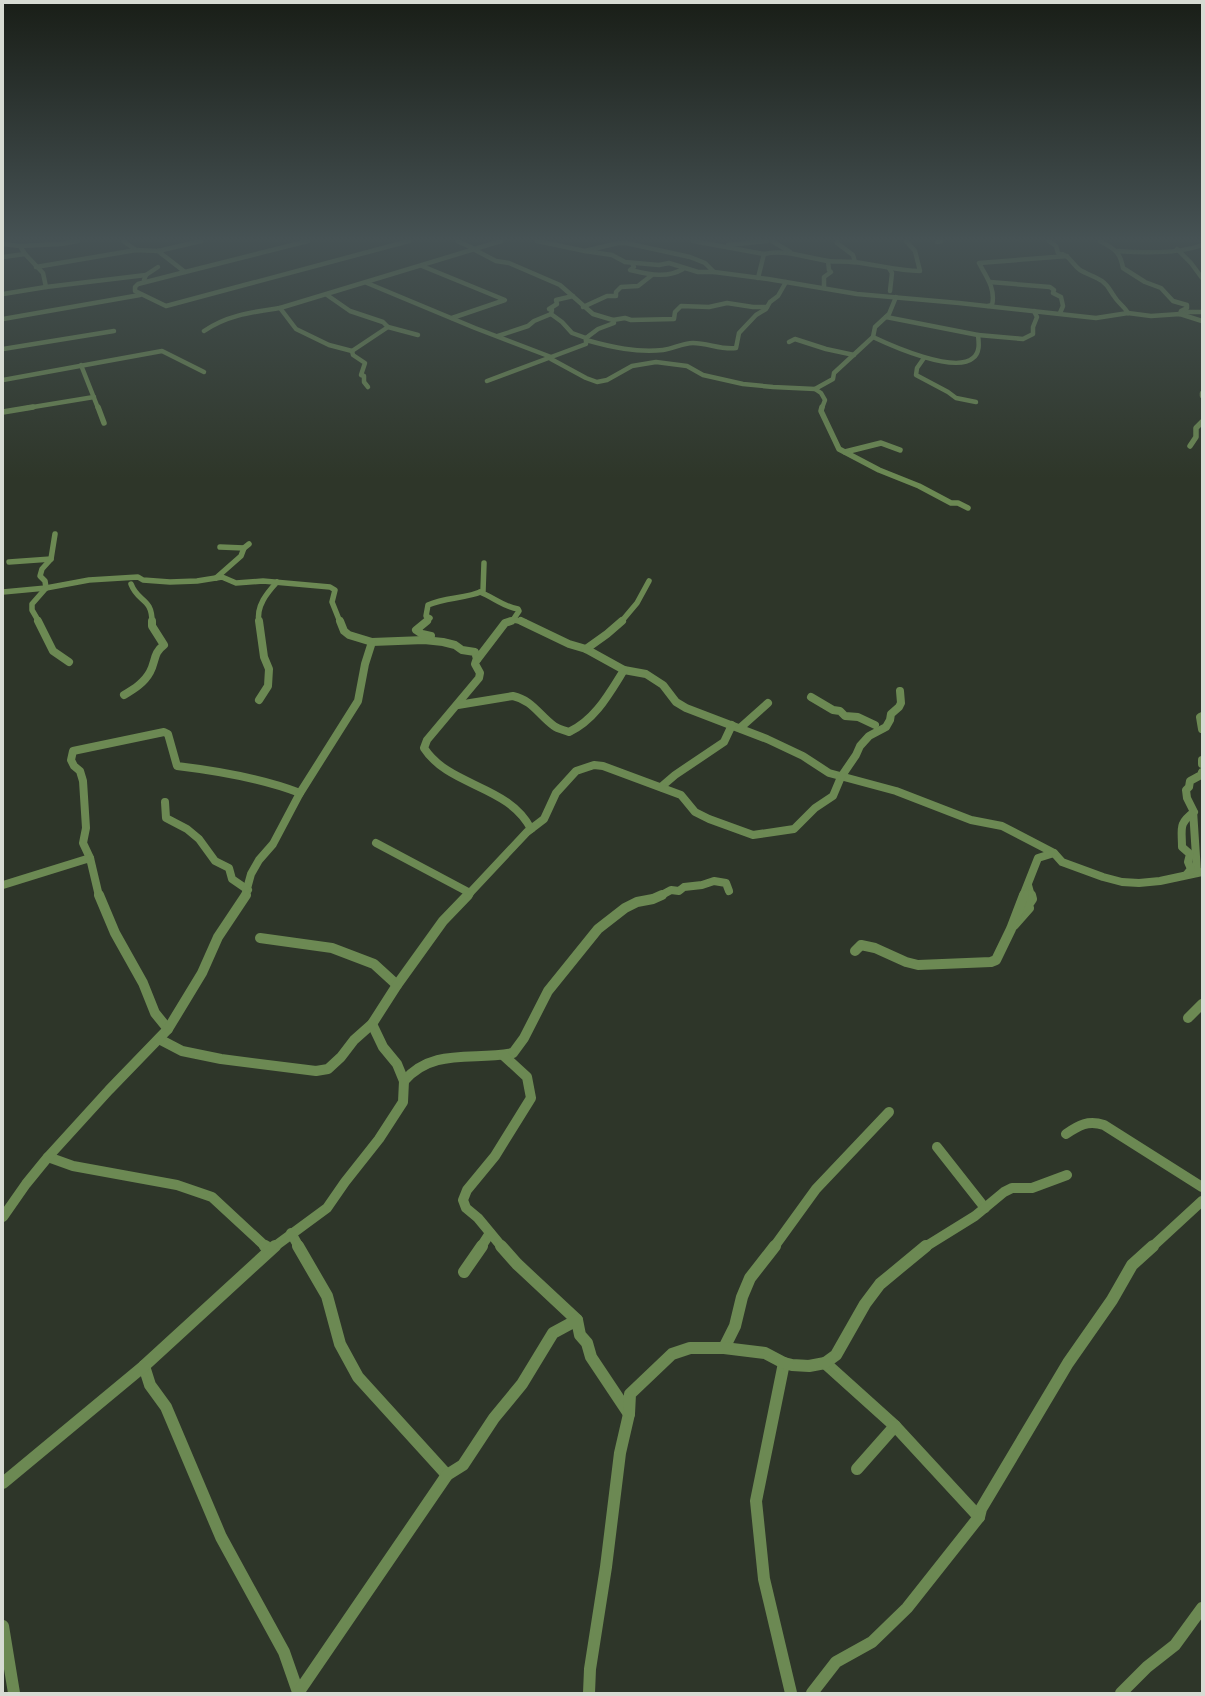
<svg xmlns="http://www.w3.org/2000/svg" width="1205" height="1696" viewBox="0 0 1205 1696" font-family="'PT Sans',sans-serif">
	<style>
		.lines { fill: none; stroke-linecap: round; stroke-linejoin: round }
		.street-far4 { stroke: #6c8953; stroke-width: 4.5 }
		.street-far3 { stroke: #6c8953; stroke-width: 5.5 }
		.street-far2 { stroke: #6c8953; stroke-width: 8 }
		.street-far1 { stroke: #6c8953; stroke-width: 10 }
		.street { stroke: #6c8953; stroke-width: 12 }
	</style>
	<rect width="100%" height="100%" fill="#2e3629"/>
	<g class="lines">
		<g class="street-far4">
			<path d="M 123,241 L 136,250"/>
			<path d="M 457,241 L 475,249"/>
			<path d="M 537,241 L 585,251 L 618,243 L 626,243 L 690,257 L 705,263 L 714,272"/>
			<path d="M 693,241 L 764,254 C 785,249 807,258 828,261 C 836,262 844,261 853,262 C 875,264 897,271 920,271 L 915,251 L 906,241"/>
			<path d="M 772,241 L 790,252"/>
			<path d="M 837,241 L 837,243 L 853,255 L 855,262 L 850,262"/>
			<path d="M 1049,241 L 1056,246 L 1058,253 C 1070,255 1071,263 1080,270 C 1087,274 1096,277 1102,281 C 1109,286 1110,291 1114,296 C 1118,303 1124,306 1128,313"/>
			<path d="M 1100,241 C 1114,249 1120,251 1123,268 L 1145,282 L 1161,288 L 1173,301 L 1187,305 L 1187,308 L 1181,311 L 1180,314"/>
			<path d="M 937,242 L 941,241"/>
			<path d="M 3,244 L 20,246 L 25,254 L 43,273 L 46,287"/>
			<path d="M 728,245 L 767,241"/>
			<path d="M 20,246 L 61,244 L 78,241"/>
			<path d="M 1177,249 L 1191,263 L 1202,278"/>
			<path d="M 475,250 L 496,261 L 509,263 L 560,285 L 593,314 L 613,320 L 625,318 L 631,320 L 674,319 L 675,312 L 681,306 L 709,307 L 727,303 L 753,307 L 767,307"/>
			<path d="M 158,251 L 185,272 L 308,241"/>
			<path d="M 585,251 L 612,255 L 625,262 L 659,265 L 669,263 L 698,272 L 714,272 L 768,279 L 857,294 L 959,303 L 1096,318 L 1128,313 L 1151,316 L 1180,314 L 1202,321"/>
			<path d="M 1117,251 C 1143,253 1178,254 1202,245"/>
			<path d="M 3,257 L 25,254"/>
			<path d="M 632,263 L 634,267 L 630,270 C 648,274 666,279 683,269"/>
			<path d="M 422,266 L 505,300 L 452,318"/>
			<path d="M 36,267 L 136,250 L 158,251 L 201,241"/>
			<path d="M 889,268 L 892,273 L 890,291"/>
			<path d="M 185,272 L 138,284 L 135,287 L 135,291 L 166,306 L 409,241"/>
			<path d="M 758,278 L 764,254"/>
			<path d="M 144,280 L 146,275 L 158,267"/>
			<path d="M 990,282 L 1050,287 L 1054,290 L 1053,293 L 1061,297 L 1063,306 L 1060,313"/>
			<path d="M 367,283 L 475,328 L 551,357 L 551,359 L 586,378 L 597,382 L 607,380 L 632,366 L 656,362 L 687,366 L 703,375 L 743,384 L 773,387 L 815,389 L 833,379 L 834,373 L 873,337 L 875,327 L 889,314 L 896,297"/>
			<path d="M 824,288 L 824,277 L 831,272 L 829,270 L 828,261"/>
			<path d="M 3,294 L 46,287 L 146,275"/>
			<path d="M 327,295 L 350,311 L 383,322 L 388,327 L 418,335"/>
			<path d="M 573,296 L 556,300 L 557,304 L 549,309 L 552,310 L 551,314 L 562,322 L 572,333 L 586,338"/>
			<path d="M 988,306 L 992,305 C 996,289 986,276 979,263 L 1067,256"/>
			<path d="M 583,307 L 607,296 L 616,296 L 616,292 L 621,287 L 638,286 L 652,275"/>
			<path d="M 1184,312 L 1202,312"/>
			<path d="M 886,317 L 978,335"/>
			<path d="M 3,319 L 140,295"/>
			<path d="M 388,327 L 352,351 L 329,345 L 296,329 L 280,308 L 501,241"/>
			<path d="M 204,331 C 227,315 253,312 280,308"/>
			<path d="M 498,336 L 528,326 L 534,321 L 551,314"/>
			<path d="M 873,337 C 892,346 955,374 973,358 C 980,353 979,343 978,335 L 1023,339 L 1033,334 L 1033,327 L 1037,317 L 1034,311"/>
			<path d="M 586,338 L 598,329 L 614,323 L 613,320"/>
			<path d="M 586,340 C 611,347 637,353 663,350 C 673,349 682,343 693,343 C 708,343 721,350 736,348 L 739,333 L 756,315 L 766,309 L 770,302 L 778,296 L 786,282"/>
			<path d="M 789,342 L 795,339 L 826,349 L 854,355"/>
			<path d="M 3,349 L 114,331"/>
			<path d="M 352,351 L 353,355 L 365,363 L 361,375 L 364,376 L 364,382 L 368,387"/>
			<path d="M 924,358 L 917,368 L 916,375 L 948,392 L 956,398 L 976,402"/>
			<path d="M 81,365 L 98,408"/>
			<path d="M 3,380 L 162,351 L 204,372"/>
			<path d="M 487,381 L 586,344 L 586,338"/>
			<path d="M 815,389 L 821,393 L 825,400 L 822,408"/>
			<path d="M 1202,393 L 1202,396"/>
			<path d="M 27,408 L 94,397"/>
		</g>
		<g class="street-far3">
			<path d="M 98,407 L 104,423"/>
			<path d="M 822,407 L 821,411 L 839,449 L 879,470 L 919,486 L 951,503 L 958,503 L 968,508"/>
			<path d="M 3,412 L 33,407"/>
			<path d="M 1190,446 L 1196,437 L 1196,428 L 1202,422"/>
			<path d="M 845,452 L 881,443 L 900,450"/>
			<path d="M 220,547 L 244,548"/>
			<path d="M 9,562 L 51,559"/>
			<path d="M 216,578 L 241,556 L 244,548 L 249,544"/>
			<path d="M 131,584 C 138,603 152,597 152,622"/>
			<path d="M 46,588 L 45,581 L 40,576 L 42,569 L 51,559 L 55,534"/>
			<path d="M 3,592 L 46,588 L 89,580 L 138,577 L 143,580 L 170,582 L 197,581 L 222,577 L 236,583 L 263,581 L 330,587 L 335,590 L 332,602 L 340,622"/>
			<path d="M 480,592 C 493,597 504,607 518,609 L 519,611 L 513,620"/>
			<path d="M 39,622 L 32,610 L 32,604 L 46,588"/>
			<path d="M 259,622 C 256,606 267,593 277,582"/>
			<path d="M 426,622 L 430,618 L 426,616 L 428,605 C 446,597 465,599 483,591 L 484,563"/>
			<path d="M 508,622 L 513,620 L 525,622"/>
			<path d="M 621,622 L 637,603 L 649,581"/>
		</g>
		<g class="street-far2">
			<path d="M 38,621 L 53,651 L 69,662"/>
			<path d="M 259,621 L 264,657 L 269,669 L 268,686 L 259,700"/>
			<path d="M 340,621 L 344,631 L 349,635 L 372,642 L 424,640 L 443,642 L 455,645 L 462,650 L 475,652 L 477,659"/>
			<path d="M 427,621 L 416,630 L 422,634 L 431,636 L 429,637"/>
			<path d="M 511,621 L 505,623 L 476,661 L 475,664 L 480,673 L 479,678 L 427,740 L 424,748 C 449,787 509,785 531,829"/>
			<path d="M 521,621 L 569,644 L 586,649 L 624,670 L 646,674 L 663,685 L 676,702 L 686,708 L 767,739 L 803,756 L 829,773 L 896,791 L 971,820 L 1002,826 L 1054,853 L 1062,862 L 1103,877 L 1122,882 L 1139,883 L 1160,881 L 1202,872"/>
			<path d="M 586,649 L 607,634 L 622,621"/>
			<path d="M 124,695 C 134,689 144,683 150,672 C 156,661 153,653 164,645 L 152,626 L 152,621"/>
			<path d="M 811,697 L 833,710 L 840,711 L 845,716 L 858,717 L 875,725"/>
			<path d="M 458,705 L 513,696 C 532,700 539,715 554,726 C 558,729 564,730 569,732 C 595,720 609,694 624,670"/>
			<path d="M 1202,716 L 1200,717 L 1202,729"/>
			<path d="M 740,728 L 768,703"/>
			<path d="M 1202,760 L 1202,764"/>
			<path d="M 661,787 L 675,775 L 724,742 L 732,725"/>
			<path d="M 165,802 L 166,818 L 187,829 L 199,839 L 215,861 L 229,868 L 232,879 L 248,890"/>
			<path d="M 376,843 L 470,893"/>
			<path d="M 90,858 L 83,843 L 86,828 L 83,781 L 80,771 L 74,766 L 71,760 L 73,751 L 164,732 L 168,734 L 177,766 C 219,771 261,778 300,793"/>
			<path d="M 1197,872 L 1193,810 L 1187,798 L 1186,790 L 1189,787 L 1190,781 L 1201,775 L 1202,772"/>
			<path d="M 1187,874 L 1191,869 L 1188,862 L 1190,854 L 1182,847 C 1182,828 1178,824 1194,812"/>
			<path d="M 3,885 L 90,858 L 99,896"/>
			<path d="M 1028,885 L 1031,896"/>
			<path d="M 245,896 L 251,874 L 259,860 L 273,844 L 300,793 L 358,701 L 365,664 L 372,642"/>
			<path d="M 467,896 L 527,832 L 544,819 L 556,793 L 576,771 L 594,765 L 603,766 L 681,795 L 695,812 L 709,819 L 753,835 L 794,829 L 815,808 L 833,796 L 841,777 L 856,755 L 860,746 L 869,736 L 886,727 L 890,720 L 891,714 L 899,707 L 901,703 L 900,691"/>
			<path d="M 660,896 L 671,890 L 679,891 L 684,887 L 702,885 L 714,881 L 726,883 L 729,891"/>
			<path d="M 1023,896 L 1038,858 L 1054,853"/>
		</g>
		<g class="street-far1">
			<path d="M 99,895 L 115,933 L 143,983 L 155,1013 L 168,1029"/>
			<path d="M 1014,925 L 1029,908 L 1028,905 L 1032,899 L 1031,895"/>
			<path d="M 260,938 L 332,948 L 374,964 L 397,985"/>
			<path d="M 855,951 L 861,945 L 875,948 L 906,962 L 918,965 L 991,962 L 996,960 L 1011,929 L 1024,895"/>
			<path d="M 1188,1018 L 1202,1004"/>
			<path d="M 159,1039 L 182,1051 L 221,1059 L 316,1071 L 328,1069 L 341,1057 L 354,1040 L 372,1024 L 397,985 L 443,921 L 468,895"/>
			<path d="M 404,1081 C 433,1047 474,1061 513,1053 L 524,1038 L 548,991 L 598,929 L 625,908 L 637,902 L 653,899 L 662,895"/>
			<path d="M 1066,1134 C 1079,1125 1088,1120 1104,1125 L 1202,1187"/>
			<path d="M 937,1147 L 985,1208"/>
			<path d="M 48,1157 L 73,1166 L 177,1185 L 212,1197 L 266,1247"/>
			<path d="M 3,1217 L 26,1184 L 48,1157 L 109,1090 L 168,1029 L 202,973 L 218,937 L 246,895"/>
			<path d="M 291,1233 L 299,1247"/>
			<path d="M 274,1247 L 327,1208 L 345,1182 L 379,1139 L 403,1102 L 404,1081 L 397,1064 L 383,1047 L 372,1024"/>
			<path d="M 481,1247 L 490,1233"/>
			<path d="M 502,1247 L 478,1218 L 466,1208 L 463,1200 L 467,1190 L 495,1156 L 531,1098 L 527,1077 L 503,1055"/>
			<path d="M 774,1247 L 816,1189 L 889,1112"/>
			<path d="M 925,1247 L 975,1216 L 1004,1192 L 1012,1188 L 1032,1188 L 1067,1175"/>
			<path d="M 1152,1247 L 1202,1201"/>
		</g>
		<g class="street">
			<path d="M 265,1246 L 270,1250"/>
			<path d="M 298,1246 L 327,1296 L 340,1344 L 358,1377 L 447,1475"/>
			<path d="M 501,1246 L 517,1264 L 577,1320"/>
			<path d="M 464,1272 L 482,1246"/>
			<path d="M 724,1348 L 735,1326 L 742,1297 L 750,1278 L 775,1246"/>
			<path d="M 784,1363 L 756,1501 L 764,1579 L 791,1693"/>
			<path d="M 825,1363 L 895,1426 L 979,1517"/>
			<path d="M 144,1366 L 150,1385 L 166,1407 L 221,1537 L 284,1652 L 298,1692"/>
			<path d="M 857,1469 L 895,1426"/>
			<path d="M 3,1483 L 144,1366 L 275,1246"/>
			<path d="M 3,1626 L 14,1693"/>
			<path d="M 298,1693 L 447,1475 L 463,1465 L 494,1418 L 522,1384 L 553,1333 L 577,1320 L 580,1335 L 587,1343 L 591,1357 L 629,1414"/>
			<path d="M 589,1693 L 590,1669 L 606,1567 L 620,1453 L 629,1414 L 630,1394 L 672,1354 L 690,1348 L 724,1348 L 765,1353 L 784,1363 L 792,1365 L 809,1366 L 825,1363 L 836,1355 L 865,1304 L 880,1284 L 926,1246"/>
			<path d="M 812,1693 L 836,1662 L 872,1642 L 907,1608 L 979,1517 L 981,1509 L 1068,1363 L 1112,1300 L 1132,1265 L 1153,1246"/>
			<path d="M 1121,1693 L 1147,1667 L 1175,1645 L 1202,1608"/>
		</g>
	</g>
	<linearGradient id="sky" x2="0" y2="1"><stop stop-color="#191e17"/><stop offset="0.5" stop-color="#465254"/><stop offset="1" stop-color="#465254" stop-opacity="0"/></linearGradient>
	<rect width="1205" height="478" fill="url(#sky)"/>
	<rect width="1205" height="1696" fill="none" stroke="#d7dbd3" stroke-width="8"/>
</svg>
